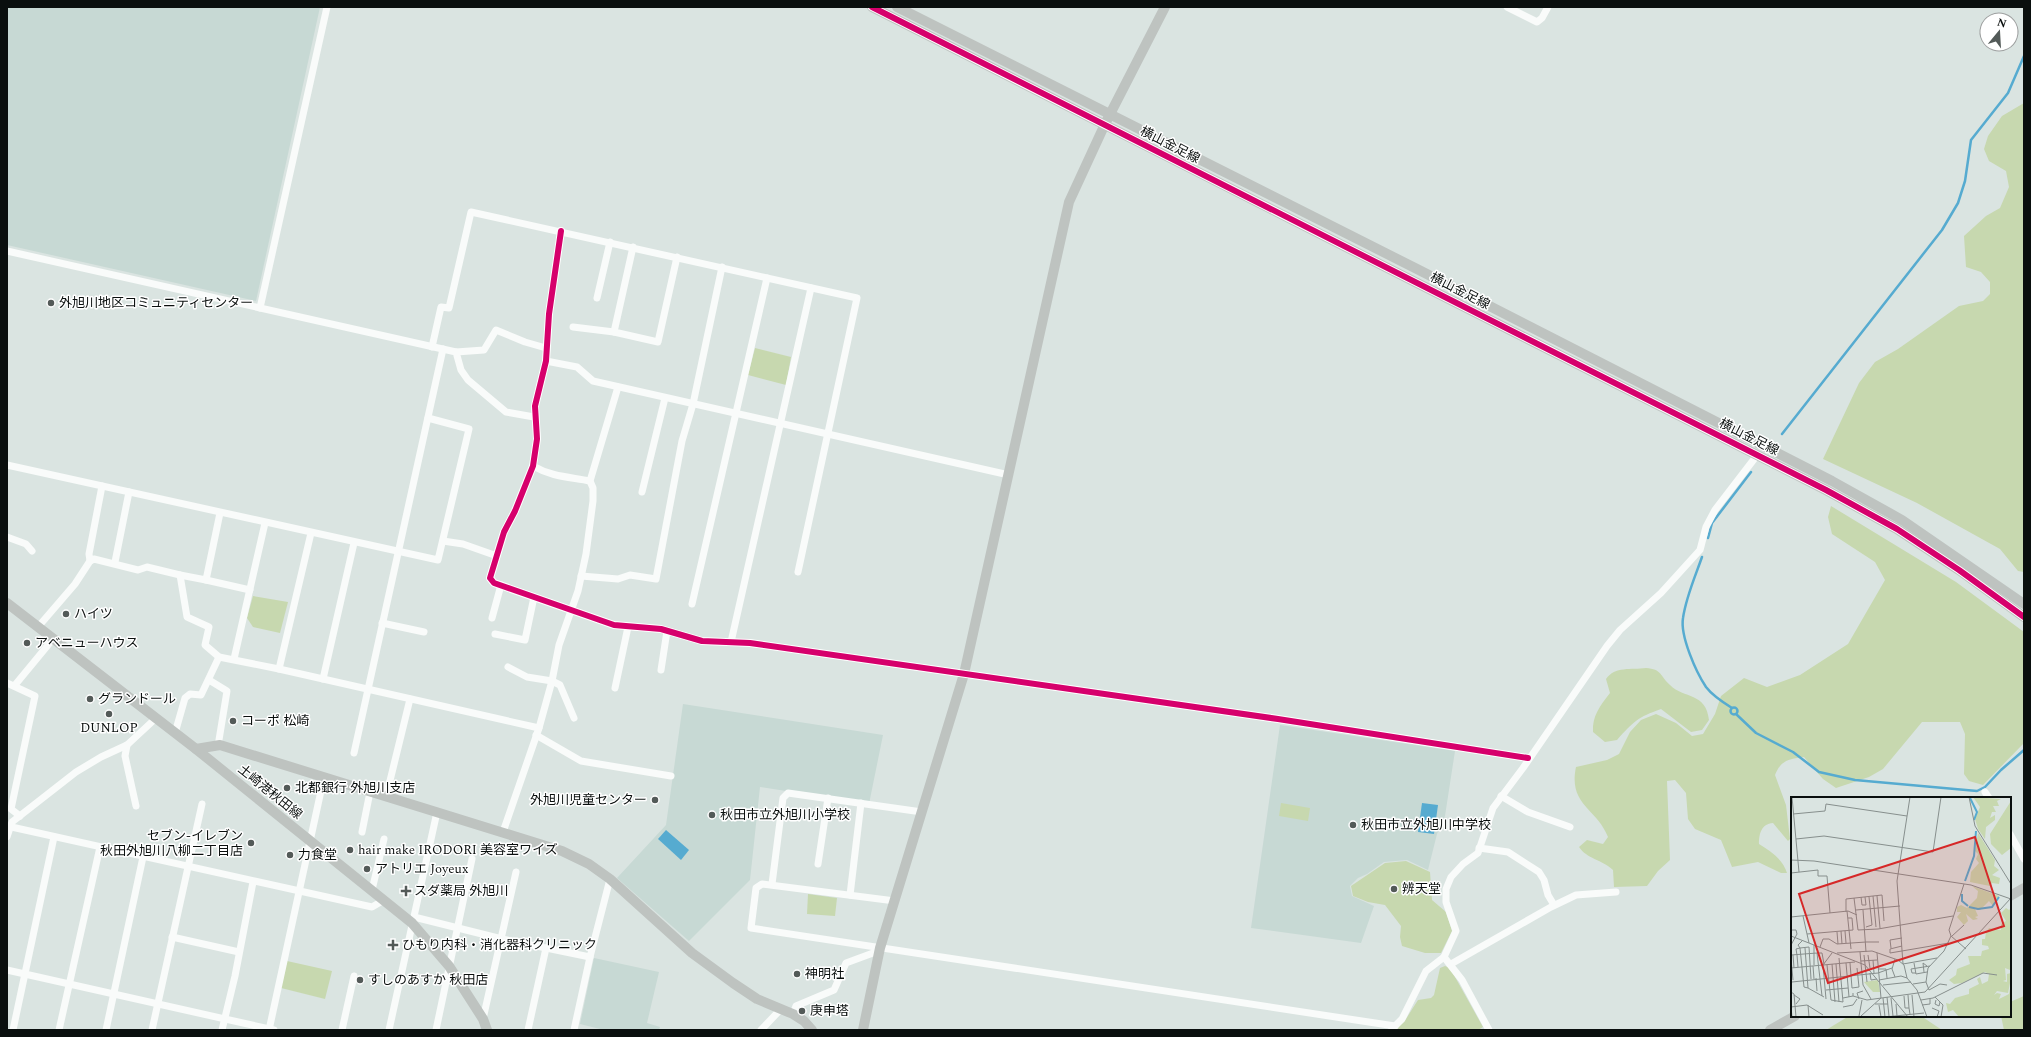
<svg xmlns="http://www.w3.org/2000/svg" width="2031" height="1037" viewBox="0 0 2031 1037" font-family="Spectral,'Noto Sans JP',serif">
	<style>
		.built { fill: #c7d9d4 }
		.green { fill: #c7d8af }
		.water { fill: #56abd0 }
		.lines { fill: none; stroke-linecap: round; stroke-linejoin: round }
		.stream { stroke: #56abd0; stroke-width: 2.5 }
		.street { stroke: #f9fbfa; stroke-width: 7 }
		.secondary { stroke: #bec3c0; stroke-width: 10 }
		.cycleway-casing { stroke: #fff; stroke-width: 8 }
		.cycleway { stroke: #d6006c; stroke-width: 6 }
		.poi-dot { fill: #535a58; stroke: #fff; stroke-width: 1.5 }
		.labels { text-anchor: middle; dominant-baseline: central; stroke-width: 3; stroke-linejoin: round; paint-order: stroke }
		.street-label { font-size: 13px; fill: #0a0f0e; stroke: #fff }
		.poi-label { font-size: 13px; fill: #0a0f0e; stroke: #fff; text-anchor: start }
		.inset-river { fill: none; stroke: #56abd0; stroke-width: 2 }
		.inset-road { fill: none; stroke: #878f8d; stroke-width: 1 }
		.view { fill: #d62828; fill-opacity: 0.15; stroke: #d62828; stroke-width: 2 }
		.inset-edge { fill: none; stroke: #0a0f0e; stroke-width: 2 }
	</style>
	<rect width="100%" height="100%" fill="#dae4e1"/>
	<g class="built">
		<path d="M 7,7 L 320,7 L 256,301 L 7,245 Z"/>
		<path d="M 683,704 L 883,735 L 869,804 L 760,787 L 750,880 L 689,941 L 617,878 L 666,825 Z"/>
		<path d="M 1280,725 L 1455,751 L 1445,816 L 1437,834 L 1428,870 L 1407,860 L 1384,862 L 1367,874 L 1358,878 L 1350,886 L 1352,896 L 1374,906 L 1361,943 L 1251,928 Z"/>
		<path d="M 594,958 L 659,972 L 647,1023 L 660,1027 L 659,1030 L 604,1030 L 580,1024 Z"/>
	</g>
	<g class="green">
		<path d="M 2024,103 L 2024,572 L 2018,571 L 2000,549 L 1917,503 L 1823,459 L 1859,383 L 1875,362 L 1898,349 L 1959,306 L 1983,301 L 1990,294 L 1990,282 L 1981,272 L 1966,267 L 1964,236 L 1986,216 L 2000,208 L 2009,187 L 2006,171 L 1989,161 L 1984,149 L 1988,136 L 2002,116 Z"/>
		<path d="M 755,348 L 791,357 L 786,385 L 748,375 Z"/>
		<path d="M 1831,506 L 1956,582 L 2024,632 L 2024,743 L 1983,785 L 1969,781 L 1964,774 L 1965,734 L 1960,722 L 1922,722 L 1883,769 L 1869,777 L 1836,788 L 1823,779 L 1804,757 C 1789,759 1781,760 1775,775 L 1786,805 L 1790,839 L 1788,841 L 1773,823 C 1761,824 1759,834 1759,844 C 1770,851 1783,859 1787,873 L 1781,873 L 1758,862 L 1732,867 L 1721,840 L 1695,829 L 1688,819 L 1686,793 L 1675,780 L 1667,781 L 1670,860 L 1658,871 L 1647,886 L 1614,887 L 1613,870 C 1601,859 1587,859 1579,847 L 1587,840 L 1603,844 L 1608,837 C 1597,808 1568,805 1576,767 L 1607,760 L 1619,754 L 1630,732 L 1641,720 L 1656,714 L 1676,723 L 1692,736 L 1703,734 L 1715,714 L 1721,696 L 1744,678 L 1767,687 L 1800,675 L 1848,644 L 1885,580 L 1875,562 L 1832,534 L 1828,517 Z"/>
		<path d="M 253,596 L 288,602 L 280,633 L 253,627 L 247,618 Z"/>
		<path d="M 1646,668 C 1662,669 1660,676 1670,685 C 1684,699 1706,692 1709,720 L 1702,730 L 1691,732 L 1661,709 C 1638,717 1633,722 1617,740 L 1605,742 L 1593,732 C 1592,716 1600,706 1610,693 L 1606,679 C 1615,666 1631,670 1646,668 Z"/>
		<path d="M 1281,803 L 1310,808 L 1308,821 L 1279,816 Z"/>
		<path d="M 1406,861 L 1430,872 L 1432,900 L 1446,912 L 1452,931 L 1441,953 L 1425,953 L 1402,946 L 1400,937 L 1401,926 L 1385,905 L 1368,902 L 1353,896 L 1351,886 L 1385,863 Z"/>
		<path d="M 808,894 L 837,898 L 835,916 L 807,914 Z"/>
		<path d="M 287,961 L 332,971 L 325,999 L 281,988 Z"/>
		<path d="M 1445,966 L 1450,968 L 1483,1027 L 1478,1030 L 1395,1030 L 1404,1022 L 1418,1000 L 1431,998 L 1434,995 L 1440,968 Z"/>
		<path d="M 2024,996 L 2024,1030 L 2004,1030 L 2001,1016 L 2010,1016 L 2010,1002 Z"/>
		<path d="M 1849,1016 L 1921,1016 L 1942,1030 L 1826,1030 Z"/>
	</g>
	<g class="water">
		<path d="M 1422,803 L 1438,805 L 1434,834 L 1418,832 Z"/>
		<path d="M 666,830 L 689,850 L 681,860 L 658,839 Z"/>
	</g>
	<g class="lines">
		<g class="stream">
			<path d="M 1782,434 L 1942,230 L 1958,203 L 1965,181 L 1971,140 L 2008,93 L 2024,56"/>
			<path d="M 1708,538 L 1712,523 L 1751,472"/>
			<path d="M 1702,557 C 1695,577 1686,597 1683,618 C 1680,636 1696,672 1706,687 C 1712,695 1724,703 1732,708"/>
			<circle cx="1734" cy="711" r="3.5"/>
			<path d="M 1736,714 L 1756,733 L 1793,752 L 1819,772 L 1855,780 L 1977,791 L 1985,787 L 2001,770 L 2024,750"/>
		</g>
		<g class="street">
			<path d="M 1507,7 L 1537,22 L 1542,18 L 1548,7"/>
			<path d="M 561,231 L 549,314 L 546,361 L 535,406 L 537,439 L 533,466 L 515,511 L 504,532 L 490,578 L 494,583 L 614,625 L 661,629 L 702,641 L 750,643 L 1278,719 L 1528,758"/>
			<path d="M 633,247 L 614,332 L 658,342 L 677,257"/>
			<path d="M 7,251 L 456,352 L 461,370 L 468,380 L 506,412 L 534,417"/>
			<path d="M 597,298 L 610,242"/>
			<path d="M 260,308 L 327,7"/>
			<path d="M 573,327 L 614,332"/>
			<path d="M 432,347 L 441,307 L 449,308 L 471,212 L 857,298 L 798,572"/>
			<path d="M 456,352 L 484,350 L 496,330 L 525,342 L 546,348"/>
			<path d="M 546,361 L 577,367 L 593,381 L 1009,475"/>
			<path d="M 7,465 L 438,560 L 469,429 L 428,418"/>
			<path d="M 533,466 C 552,477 570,477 590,481"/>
			<path d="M 642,492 L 665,398"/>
			<path d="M 7,537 L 26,544 L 32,551"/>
			<path d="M 443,541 L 463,544 L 497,556"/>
			<path d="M 90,561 L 89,554 L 102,486"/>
			<path d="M 115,562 L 129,492"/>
			<path d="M 180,575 L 206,580 L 220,513"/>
			<path d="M 581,576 L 618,579 L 630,575 L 656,579 L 682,441 L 693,404 L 722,267"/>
			<path d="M 206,580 L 250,590"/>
			<path d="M 692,604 L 767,278"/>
			<path d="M 492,618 L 501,585"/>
			<path d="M 382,623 L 424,632"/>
			<path d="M 38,627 L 75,584 L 90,561 L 94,559 L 138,570 L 147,567 L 180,575 L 187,617 L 209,627 L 205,645 L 219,657 L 279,669 L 539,728"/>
			<path d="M 495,634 L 525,640 L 534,597"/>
			<path d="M 731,642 L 811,288"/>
			<path d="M 234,659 L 265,523"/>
			<path d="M 508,667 L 527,677 L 552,681 L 560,685 L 574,718"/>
			<path d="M 279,669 L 311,533"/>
			<path d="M 661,670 L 667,631"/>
			<path d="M 323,679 L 354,543"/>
			<path d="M 209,680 L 227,691 L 218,746"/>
			<path d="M 7,683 L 35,696 L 11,809 L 20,816"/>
			<path d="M 15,685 L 53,639"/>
			<path d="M 615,688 L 628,627"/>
			<path d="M 175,733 L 185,698 L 190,694 L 201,695 L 219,657"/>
			<path d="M 536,735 L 581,761 L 671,776"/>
			<path d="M 127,745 L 125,756 L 136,806"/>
			<path d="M 354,753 L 443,349"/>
			<path d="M 1985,792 L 1989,798"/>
			<path d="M 1501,796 L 1528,812 L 1570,827"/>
			<path d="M 386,797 L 410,699"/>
			<path d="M 7,826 L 372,907 L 384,900"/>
			<path d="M 362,832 L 370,792"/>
			<path d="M 503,832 L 539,728 L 552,681 L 559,645 L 578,591 L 586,554 L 593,501 L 593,488 L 590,481 L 618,387"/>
			<path d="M 2010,834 L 2024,859"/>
			<path d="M 7,837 L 12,822 L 76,772 L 101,757 L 127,745 L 155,719"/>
			<path d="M 1479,848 L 1508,852 L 1539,872 L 1544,880 L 1548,895 L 1554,905"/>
			<path d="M 818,864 L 828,798"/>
			<path d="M 772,884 L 783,798 L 788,793 L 922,812"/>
			<path d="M 372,890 L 384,839"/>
			<path d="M 850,895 L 861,803"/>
			<path d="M 895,901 L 762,884 L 756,888 L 751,928 L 1395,1026"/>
			<path d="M 414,917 L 502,939 L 590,957"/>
			<path d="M 172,937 L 239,952"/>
			<path d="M 1451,964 L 1551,907 L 1576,895 L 1616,892"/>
			<path d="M 7,970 L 274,1030"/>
			<path d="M 793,1014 L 796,1006 L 834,990 L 846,963 L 873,953 L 879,954"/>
			<path d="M 483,1019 L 516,872"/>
			<path d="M 1392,1029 L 1402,1019 L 1426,971 L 1444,957"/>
			<path d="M 13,1030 L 54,837"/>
			<path d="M 59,1030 L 100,847"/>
			<path d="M 106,1030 L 143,857"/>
			<path d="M 152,1030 L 202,804"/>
			<path d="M 222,1030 L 235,976 L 253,882"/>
			<path d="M 269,1030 L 324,777"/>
			<path d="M 342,1030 L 354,976"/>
			<path d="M 389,1030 L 437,812"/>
			<path d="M 436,1030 L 472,859"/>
			<path d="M 528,1030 L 546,948"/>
			<path d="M 574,1030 L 590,957 L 610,879"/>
			<path d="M 761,1030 L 780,1010"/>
			<path d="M 1489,1030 L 1462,980 L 1444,957 L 1456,931 L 1446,902 L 1446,889 L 1451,877 L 1463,864 L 1478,853 L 1493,808 L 1523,768 L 1607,646 L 1620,630 L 1661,593 L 1700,550 L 1706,527 L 1715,510 L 1758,454"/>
		</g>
		<g class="secondary">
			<path d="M 872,7 L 1826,490 L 1897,529 L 1959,570 L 2024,617"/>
			<path d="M 897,7 L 1419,270 L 1832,481 L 1902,520 L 2024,604"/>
			<path d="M 7,603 L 196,749 L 412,923 L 449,966 L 483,1019 L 487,1030"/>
			<path d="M 196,749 L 220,745 L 562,851 L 589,864 L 610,879 L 692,953 L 733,983 L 757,999 L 793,1014 L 804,1021 L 812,1030"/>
			<path d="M 2010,896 L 2024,888"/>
			<path d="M 863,1030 L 880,948 L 964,674 L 1069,202 L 1105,124 L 1165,7"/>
			<path d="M 1770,1030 L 1795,1016"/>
		</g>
		<defs>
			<g id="cycleway">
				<path d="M 872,7 L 1826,490 L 1897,529 L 1959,570 L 2024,617"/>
				<path d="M 561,231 L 549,314 L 546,361 L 535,406 L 537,439 L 533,466 L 515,511 L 504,532 L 490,578 L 494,583 L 614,625 L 661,629 L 702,641 L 750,643 L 1278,719 L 1528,758"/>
			</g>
		</defs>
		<use href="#cycleway" class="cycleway-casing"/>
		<use href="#cycleway" class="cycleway"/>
	</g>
	<g class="poi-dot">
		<circle cx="51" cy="303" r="4"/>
		<circle cx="66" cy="614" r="4"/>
		<circle cx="27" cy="643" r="4"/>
		<circle cx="90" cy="699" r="4"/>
		<circle cx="109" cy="714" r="4"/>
		<circle cx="233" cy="721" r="4"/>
		<circle cx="287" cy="788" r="4"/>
		<circle cx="655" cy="800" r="4"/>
		<circle cx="712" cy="815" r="4"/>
		<circle cx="1353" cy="825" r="4"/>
		<circle cx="251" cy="843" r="4"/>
		<circle cx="350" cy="850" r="4"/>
		<circle cx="290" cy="855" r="4"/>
		<circle cx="367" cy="869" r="4"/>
		<circle cx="1394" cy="889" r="4"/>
		<path d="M404 885h4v4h4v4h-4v4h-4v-4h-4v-4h4z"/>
		<path d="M391 939h4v4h4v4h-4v4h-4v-4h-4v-4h4z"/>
		<circle cx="797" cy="974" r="4"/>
		<circle cx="360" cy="980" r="4"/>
		<circle cx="802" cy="1011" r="4"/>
	</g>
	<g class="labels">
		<g class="street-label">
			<text transform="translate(1170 145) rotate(27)">横山金足線</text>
			<text transform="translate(1460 291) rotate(27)">横山金足線</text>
			<text transform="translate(1749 437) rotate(27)">横山金足線</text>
			<text transform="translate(270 792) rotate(39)">土崎港秋田線</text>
		</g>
		<g class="poi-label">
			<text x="59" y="303">外旭川地区コミュニティセンター</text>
			<text x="74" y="614">ハイツ</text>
			<text x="35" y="643">アベニューハウス</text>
			<text x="98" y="699">グランドール</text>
			<text x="241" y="721">コーポ 松崎</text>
			<text x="109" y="728" text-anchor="middle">DUNLOP</text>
			<text x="295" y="788">北都銀行 外旭川支店</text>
			<text x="647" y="800" text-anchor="end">外旭川児童センター</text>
			<text x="720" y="815">秋田市立外旭川小学校</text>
			<text x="1361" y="825">秋田市立外旭川中学校</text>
			<text x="243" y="836" text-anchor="end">セブン-イレブン<tspan x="243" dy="15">秋田外旭川八柳二丁目店</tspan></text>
			<text x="358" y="850">hair make IRODORI 美容室ワイズ</text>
			<text x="298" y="855">力食堂</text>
			<text x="375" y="869">アトリエ Joyeux</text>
			<text x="1402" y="889">辨天堂</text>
			<text x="414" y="891">スダ薬局 外旭川</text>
			<text x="402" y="945">ひもり内科・消化器科クリニック</text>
			<text x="805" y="974">神明社</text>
			<text x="368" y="980">すしのあすか 秋田店</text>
			<text x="810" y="1011">庚申塔</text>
		</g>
	</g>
	<g transform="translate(1791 797)">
		<rect width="220" height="220" fill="#dae4e1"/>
		<path d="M 182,0 L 210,2 L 206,4 L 208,9 L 202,9 L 205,15 L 201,15 L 199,21 L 204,18 L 204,23 L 195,30 L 194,42 L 187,32 L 184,22 L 189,10 ZM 220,4 L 220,51 L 211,58 L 200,47 L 199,37 ZM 187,36 L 204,63 L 203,69 L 208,73 L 201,78 L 209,81 L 208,87 L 201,86 L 199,89 L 179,85 L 180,75 L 188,66 L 185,62 L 187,57 L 184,54 ZM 181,89 L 208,99 L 202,109 L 198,104 L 189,113 L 184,112 L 187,119 L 184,120 L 187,122 L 182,123 L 175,117 L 177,124 L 173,128 L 166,120 L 170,115 L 166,115 L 166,110 L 170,108 L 176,111 L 186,101 L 187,94 ZM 215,111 L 218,113 L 220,111 L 220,169 L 219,173 L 214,171 L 215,183 L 212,184 L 216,185 L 216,177 L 220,176 L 219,186 L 217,196 L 206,194 L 203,198 L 206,196 L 210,197 L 208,202 L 218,197 L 220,186 L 220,220 L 168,220 L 162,213 L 157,215 L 155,206 L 159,207 L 164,201 L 178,197 L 178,192 L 188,187 L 186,182 L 189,180 L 191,187 L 197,184 L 198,177 L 194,175 L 171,186 L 163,187 L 158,183 L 165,178 L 166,172 L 179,167 L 177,159 L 190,159 L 191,154 L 198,152 L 197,149 L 191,148 L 191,142 L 194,142 L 195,135 L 198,131 L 210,133 L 210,127 L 215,124 L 210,116 ZM 87,183 L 89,195 L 82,195 L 73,185 Z" fill="#c7d8af"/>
		<path class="inset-river" d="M 179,1 L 186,15 L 183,23M 174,84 L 183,59 L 185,34M 171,97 L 171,104 L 177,109M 178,110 L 187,112 L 201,110 L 208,100"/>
		<path class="inset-road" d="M 1,0 L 8,75M 119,0 L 106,84 L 112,167 L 146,161M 178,0 L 184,29 L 220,87M 2,17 L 34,14 L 35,7 L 116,19M 5,42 L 33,39 L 142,55 L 150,0M 0,63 L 23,64 L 180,88 L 220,102M 0,76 L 27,73 L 27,79 L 36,79 L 39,116M 173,87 L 158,133 L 160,139 L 175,152M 82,99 L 85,130M 86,99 L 89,131M 70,100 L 71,108 L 75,108 L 74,100M 63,101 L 67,133 L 87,132 L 162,119M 65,113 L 109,109M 72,113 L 75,155M 56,114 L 60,152M 55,115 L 55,102 L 91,98 L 93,124M 12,119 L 18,146M 0,120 L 57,114 L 66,118M 75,130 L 81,128 L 78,100M 0,133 L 5,133 L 6,137 L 0,148M 50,134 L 51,147M 54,134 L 55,146M 46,135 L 47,147M 16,137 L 62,133 L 61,121 L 57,121M 0,139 L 74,168 L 117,220M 161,139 L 173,128M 75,145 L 88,145M 23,148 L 23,168M 111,149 L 99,152 L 99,156 L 158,146M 29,150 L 32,142 L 38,142 L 46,147 L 75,145M 14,151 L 17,191 L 33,200M 100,151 L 99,143 L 111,141M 69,155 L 72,188 L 80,202M 26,156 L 31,156 L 33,167M 46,156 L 81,154 L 107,163 L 113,168 L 116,181 L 126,193 L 136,220M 0,158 L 26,156 L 31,199M 2,158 L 3,171M 6,158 L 5,152 L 9,151 L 7,148 L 12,143M 6,158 L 7,170M 73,158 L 76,185M 77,158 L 79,171M 0,162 L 2,183M 82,163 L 83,176M 70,164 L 86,163M 55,166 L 58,200M 59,166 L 61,191 L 68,190 L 66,171M 123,166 L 125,177 L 136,175M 41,167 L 44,205M 45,167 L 48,205M 36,168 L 40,203 L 52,205 L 48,161M 22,169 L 23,182M 0,171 L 64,165M 87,172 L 95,172 L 96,181M 133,175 L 132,166 L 136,169M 79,176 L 80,183 L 86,182M 125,176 L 121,176 L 120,172 L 139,169M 104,180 L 101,172 L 104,162M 25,181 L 26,194M 88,183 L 110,179 L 116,181M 1,185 L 87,176 L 101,171M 122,187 L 135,185M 92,188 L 120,185M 17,191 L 13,190 L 9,151 L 18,150 L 20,182M 35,193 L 57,191M 138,193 L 135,185 L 137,171 L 153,154 L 160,139M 138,193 L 149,187 L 156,188M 0,195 L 3,197 L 5,220M 3,198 L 9,202 L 5,207M 117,198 L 118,211M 121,198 L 123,220M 62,199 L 76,203 L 134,195 L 220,101M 113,199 L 114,211 L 118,211 L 119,217M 96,200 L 98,219M 144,200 L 152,208 L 150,220M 52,201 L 62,199 L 62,196M 92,201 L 94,220M 100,201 L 102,219M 35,202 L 32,168 L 41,156M 68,202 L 66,196 L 72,194M 130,203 L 142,201 L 192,176 L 206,178M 145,203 L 144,207 L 148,209 L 149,205M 84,207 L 97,207M 105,207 L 106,219M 17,208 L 18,220M 88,208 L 90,220M 131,208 L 139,207 L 139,202M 52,210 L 62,208 L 66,202M 141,211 L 148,214 L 146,220M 68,219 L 71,203M 70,219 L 90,201 L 86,156M 1,220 L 0,210 L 16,208 L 32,218M 94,220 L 133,216"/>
		<path class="view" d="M 184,40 L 213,129 L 37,186 L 8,97 Z"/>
		<rect width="220" height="220" class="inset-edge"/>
	</g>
	<rect width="2031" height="1037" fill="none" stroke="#0a0f0e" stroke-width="16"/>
	<g transform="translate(1999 32) rotate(18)"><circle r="19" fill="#ffffff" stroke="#9d9f9f"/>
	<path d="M0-3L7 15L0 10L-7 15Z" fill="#535a58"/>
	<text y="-6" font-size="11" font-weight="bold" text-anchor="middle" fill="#0a0f0e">N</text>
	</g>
</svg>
